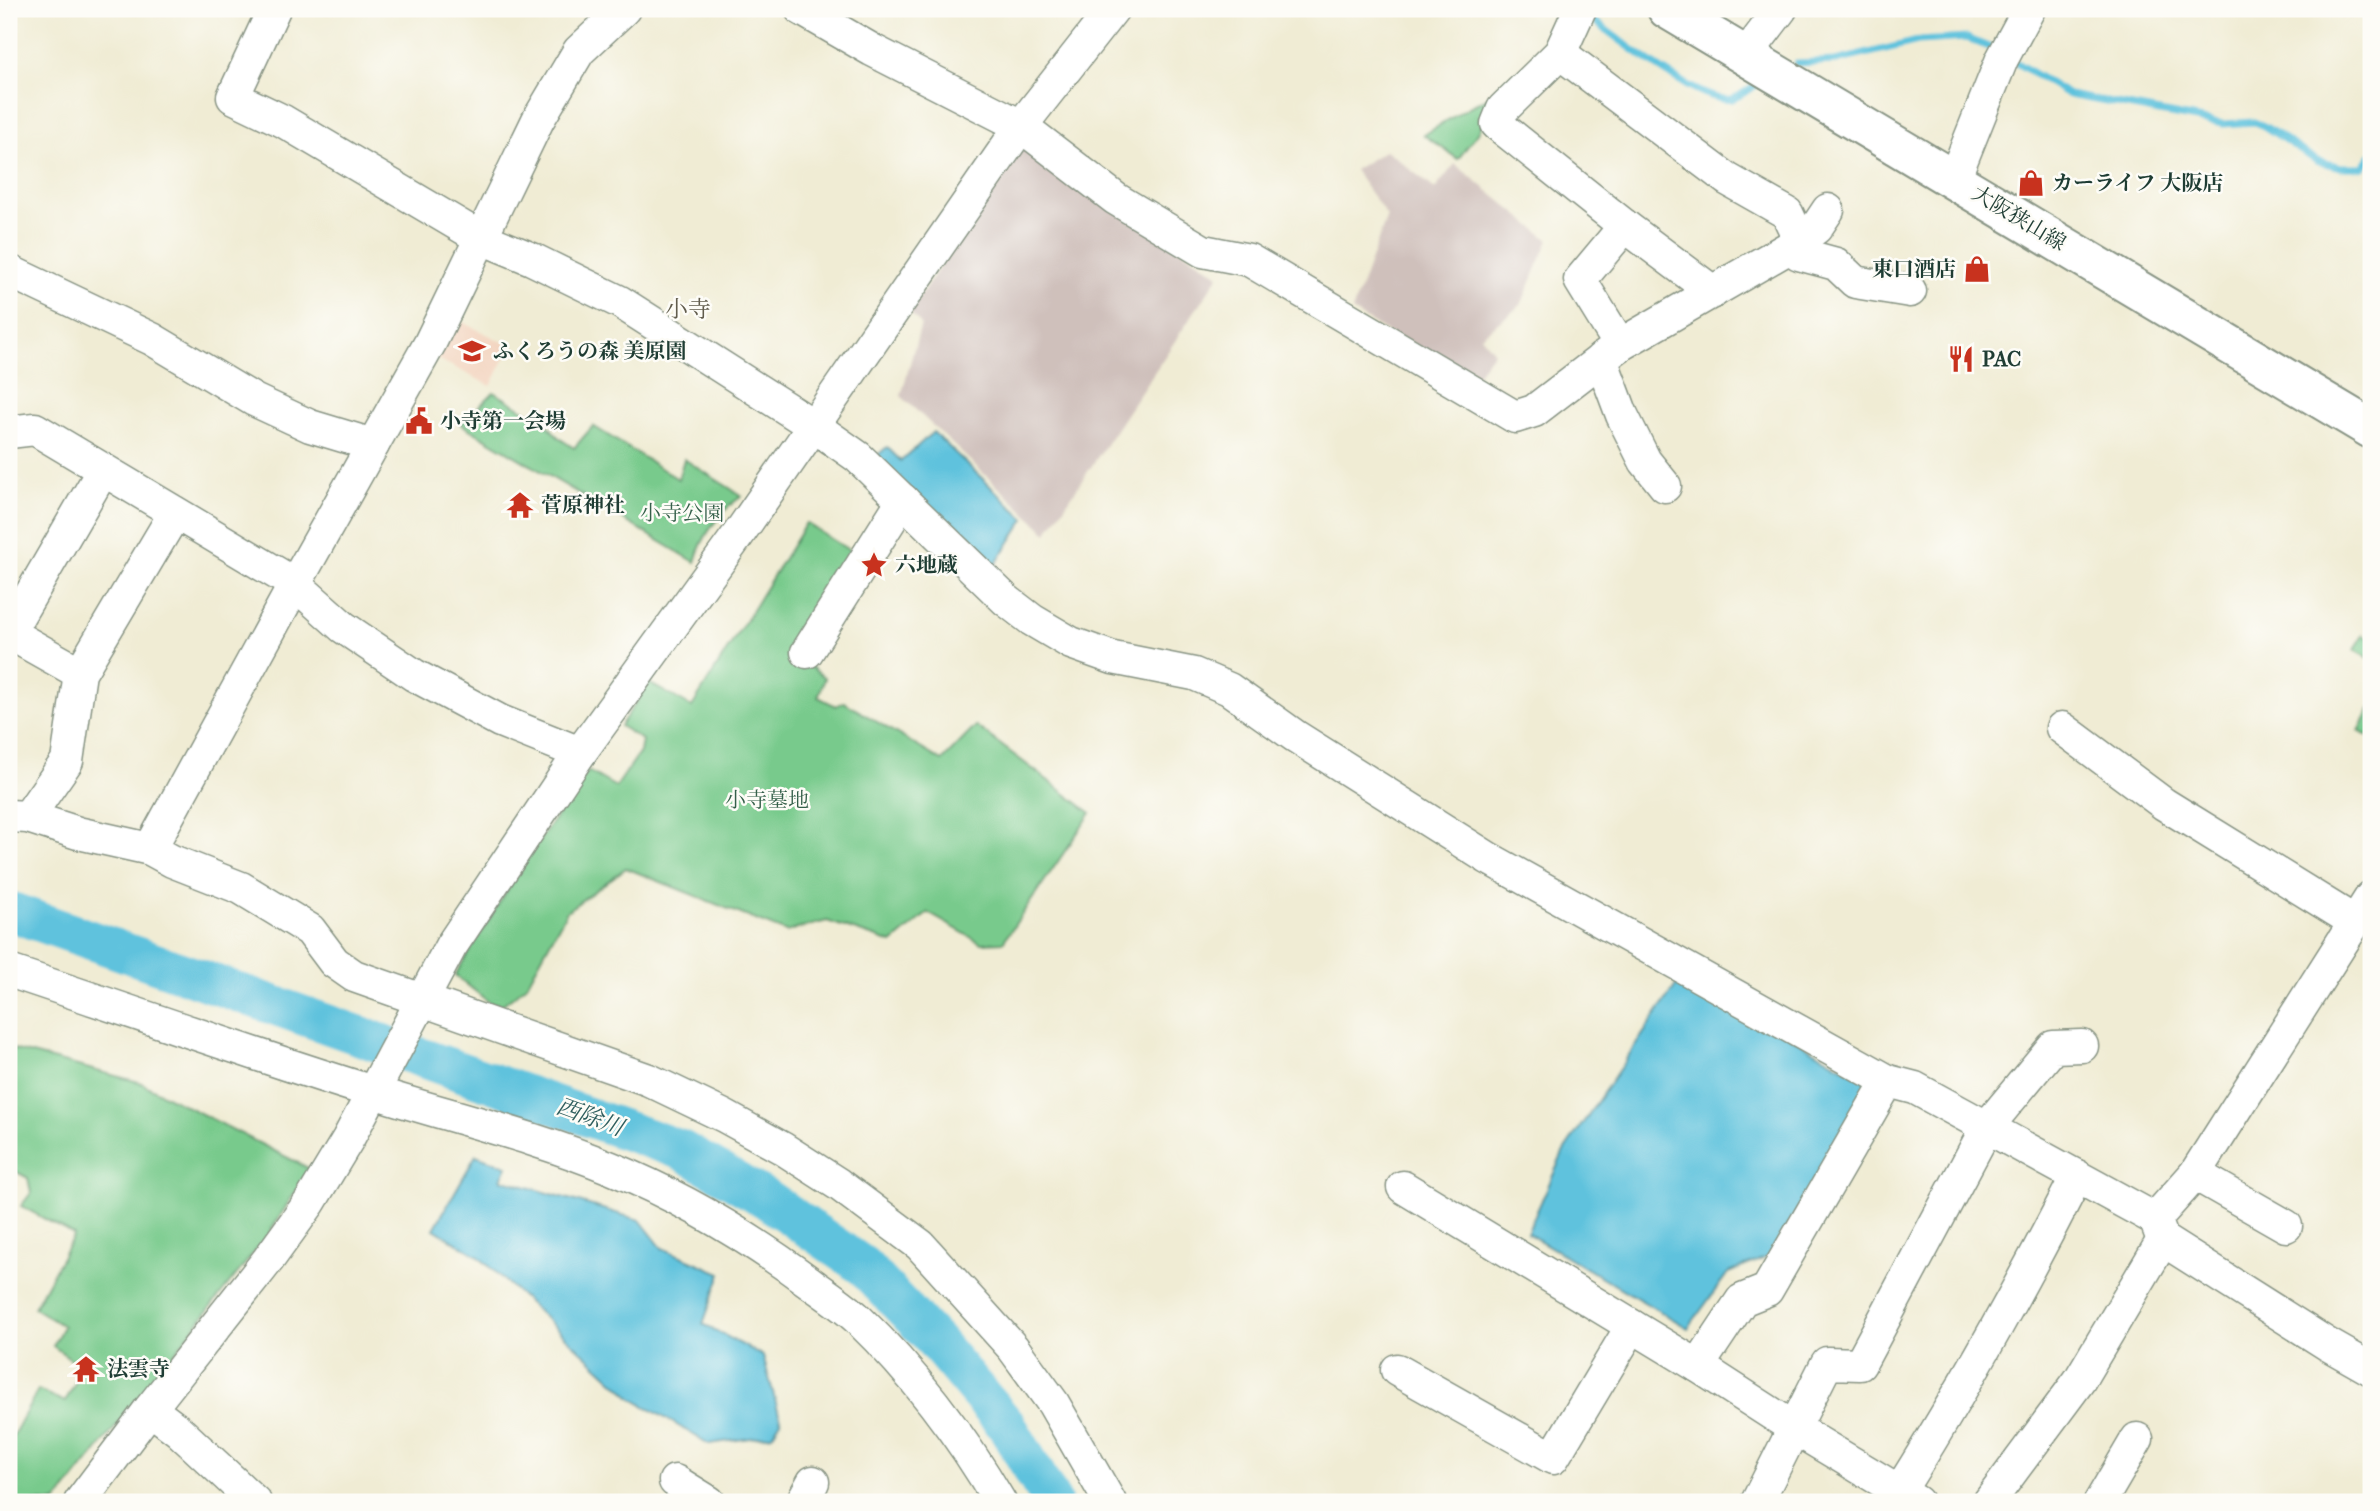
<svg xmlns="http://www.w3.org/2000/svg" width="2380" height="1511" viewBox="0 0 2380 1511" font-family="'IM FELL French Canon','Noto Serif JP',serif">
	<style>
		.built { fill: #f3d4bf }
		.industrial { fill: #cfc0bb }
		.green { fill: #78ca8c; stroke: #4c8460; stroke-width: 2 }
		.water { fill: #5fc2dd; stroke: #3f8088; stroke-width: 2 }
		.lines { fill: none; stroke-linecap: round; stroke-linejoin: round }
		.stream { stroke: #5fc2dd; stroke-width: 7 }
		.river { stroke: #5fc2dd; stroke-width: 40 }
		.minor-casing { stroke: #889484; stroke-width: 35 }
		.major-casing { stroke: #889484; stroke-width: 42 }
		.minor { stroke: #fff; stroke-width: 32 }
		.major { stroke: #fff; stroke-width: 38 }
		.labels { text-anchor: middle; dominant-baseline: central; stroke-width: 5; stroke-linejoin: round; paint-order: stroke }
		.poi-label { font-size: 21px; font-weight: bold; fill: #1f3d34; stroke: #fdfcf7; text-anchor: start }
		.street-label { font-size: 21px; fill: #1f3d34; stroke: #fdfcf7 }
		.park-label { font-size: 21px; fill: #35604a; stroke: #fdfcf7 }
		.neighbourhood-label { font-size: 23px; fill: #625d4e; stroke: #fdfcf7 }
		.water-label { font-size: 23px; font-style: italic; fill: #2f5e5e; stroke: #fdfcf7 }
	</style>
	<rect width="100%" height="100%" fill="#fdfcf7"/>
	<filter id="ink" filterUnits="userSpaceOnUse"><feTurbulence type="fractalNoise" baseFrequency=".0143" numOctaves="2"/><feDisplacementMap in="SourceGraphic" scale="14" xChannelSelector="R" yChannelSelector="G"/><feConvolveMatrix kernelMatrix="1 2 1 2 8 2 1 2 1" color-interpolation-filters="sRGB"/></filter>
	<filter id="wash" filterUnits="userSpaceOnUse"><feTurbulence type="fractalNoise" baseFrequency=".00686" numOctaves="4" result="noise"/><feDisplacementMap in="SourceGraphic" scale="28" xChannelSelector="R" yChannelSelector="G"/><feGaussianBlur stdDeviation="1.57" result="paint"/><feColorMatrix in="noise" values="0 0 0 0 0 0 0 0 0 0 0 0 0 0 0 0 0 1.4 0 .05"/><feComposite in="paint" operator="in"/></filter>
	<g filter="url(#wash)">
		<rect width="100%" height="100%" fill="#f0ecd4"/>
		<path class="built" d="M 452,317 L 511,346 L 491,386 L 432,356 Z"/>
		<g class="industrial">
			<path d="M 1023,146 L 1219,275 L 1047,533 L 901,396 L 921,324 L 909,312 Z"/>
			<path d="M 1386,150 L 1435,189 L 1455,164 L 1549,240 L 1521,305 L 1481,336 L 1494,352 L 1471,382 L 1352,311 L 1387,216 L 1354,170 Z"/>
		</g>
		<g class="green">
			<path d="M 1498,93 L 1479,131 L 1458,159 L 1424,135 L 1469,107 Z"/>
			<path d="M 494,392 L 547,424 L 559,438 L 574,448 L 593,426 L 678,479 L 684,459 L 742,496 C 720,511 702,536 695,562 L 461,424 Z"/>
			<path d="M 806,523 L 860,557 L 798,656 L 825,678 L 818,697 L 836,706 L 844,702 L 942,761 L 976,726 L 1091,813 L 1003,942 L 981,943 L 928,913 L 892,943 L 827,921 L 786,932 L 626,868 L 567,911 L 526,986 L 502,1005 L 490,1003 L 455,975 L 527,858 L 588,771 L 616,787 L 640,752 L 642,740 L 620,726 L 649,683 L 692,707 Z"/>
			<path d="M 2363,635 L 2371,640 L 2371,659 L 2355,650 Z"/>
			<path d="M 2371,708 L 2371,738 L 2359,731 Z"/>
			<path d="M 9,1048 L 139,1082 L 310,1169 L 268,1235 L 56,1502 L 9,1502 L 9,1443 L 38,1390 L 65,1402 L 83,1368 L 53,1346 L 63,1326 L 34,1308 L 74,1235 L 21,1206 L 31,1193 L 28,1178 L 9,1168 Z"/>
		</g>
		<g class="water">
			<path d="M 933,432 L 1025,519 L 993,568 L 873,459 L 887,447 L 901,461 Z"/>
			<path d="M 1683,975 L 1865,1080 L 1869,1092 L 1770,1256 L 1728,1273 L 1688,1328 L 1527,1233 L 1564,1151 Z"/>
			<path d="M 476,1155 L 507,1166 L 501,1179 L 640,1220 L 662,1248 L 721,1273 L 703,1324 L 763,1356 L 781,1421 L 772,1435 L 709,1444 L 633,1399 L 478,1256 L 434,1229 Z"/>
		</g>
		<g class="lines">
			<g class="stream">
				<path d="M 1589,17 C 1615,36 1702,106 1732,99 C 1741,96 1752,87 1760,82"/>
				<path d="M 2015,62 L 2069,95 L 2223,124 L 2254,122 L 2264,126 L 2317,161 L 2341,167 L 2363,167 L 2371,156"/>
				<path d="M 1797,63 L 1836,61 L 1918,41 L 1967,38 L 1993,49"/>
			</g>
			<path class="river" d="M 9,911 L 681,1150 L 768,1200 L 863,1266 L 935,1341 L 1007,1426 L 1052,1502"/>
		</g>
	</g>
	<g filter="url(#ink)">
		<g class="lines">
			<defs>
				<g id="minor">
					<path d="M 274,9 L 233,97 L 283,121 L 479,237 L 532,259 L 620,302 L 814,426 L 858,457 L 1006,600 L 1032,620 L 1071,643 L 1113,658 L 1194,674 L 1229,689 L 1295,736 L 1488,858 L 1888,1081 L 1915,1088 L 2155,1219 L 2163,1240 L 2327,1344 L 2371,1369"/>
					<path d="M 801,9 L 872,50 L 1021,126 L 1116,199 L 1203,251 L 1249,260 L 1515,417 L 1534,411 L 1620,345 L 1795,244 L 1816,228 L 1828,210"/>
					<path d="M 1580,9 L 1560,53 L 1503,109 L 1497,124 L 1625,226 L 1713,292"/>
					<path d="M 1560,53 L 1727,179 L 1787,213 L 1795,230 L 1795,244 L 1799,254 L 1836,264 L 1855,282 L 1910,291"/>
					<path d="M 1746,55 L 1781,9"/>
					<path d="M 1954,179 L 2002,59 L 2029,9"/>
					<path d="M 9,271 L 152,339 L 254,400 L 310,426 L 373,445"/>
					<path d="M 1620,345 L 1580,280 L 1625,226"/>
					<path d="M 1601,359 L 1622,415 L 1645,461 L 1665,486"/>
					<path d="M 9,432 L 35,429 L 295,584 L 343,627 L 414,675 L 500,721 L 580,753"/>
					<path d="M 9,632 L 103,470"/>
					<path d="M 9,633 L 80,673"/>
					<path d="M 807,652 L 903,500"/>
					<path d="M 2062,728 L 2164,804 L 2355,922"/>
					<path d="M 9,816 L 28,817 L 78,833 L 150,849 L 172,861 L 241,888 L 310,930 L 334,962 L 354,976 L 649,1080 L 724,1116 L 782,1148 L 838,1184 L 920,1245 L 1013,1348 L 1053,1403 L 1110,1502"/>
					<path d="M 28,817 L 67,761 L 80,673 L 175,513"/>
					<path d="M 150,849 L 295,584 L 430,343 L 538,120 L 579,51 L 624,9"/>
					<path d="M 9,971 C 130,1011 251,1054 373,1092 C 452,1117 534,1136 611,1168 C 682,1197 750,1238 812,1284 C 827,1295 844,1306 858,1319 C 914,1373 961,1435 1000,1502"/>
					<path d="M 1888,1081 L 1767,1290 L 1742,1300 L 1698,1366 L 1794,1428 L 1917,1502"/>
					<path d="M 2195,1174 L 2286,1226"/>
					<path d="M 1403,1187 L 1698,1366"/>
					<path d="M 2155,1219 L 2195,1174 L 2371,897"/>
					<path d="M 1397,1370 L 1553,1458 L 1632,1326"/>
					<path d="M 150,1409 L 179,1431 L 255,1502"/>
					<path d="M 675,1481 L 709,1502"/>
					<path d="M 1899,1492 C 1964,1389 2022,1284 2077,1176"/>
					<path d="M 80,1502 L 150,1409 L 268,1260 L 310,1202 L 348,1139 L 451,946 L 580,753 L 738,535 L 1021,126 L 1113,9"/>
					<path d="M 802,1502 L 813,1482"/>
					<path d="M 1757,1502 L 1827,1363 L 1860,1364 L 1987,1127 L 2053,1047 L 2082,1046"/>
					<path d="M 1989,1502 L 2079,1381 L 2163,1240"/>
					<path d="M 2100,1502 L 2137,1439"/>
				</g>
				<path id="major" d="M 1667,9 L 2371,429"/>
			</defs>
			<use href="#minor" class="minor-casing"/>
			<use href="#major" class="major-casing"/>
			<use href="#minor" class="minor"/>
			<use href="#major" class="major"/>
		</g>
	</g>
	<defs>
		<symbol id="shop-bare" viewBox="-9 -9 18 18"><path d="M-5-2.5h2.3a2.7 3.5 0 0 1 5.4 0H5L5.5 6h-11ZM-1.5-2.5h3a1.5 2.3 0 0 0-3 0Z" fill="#c8321e" stroke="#fdfcf7" stroke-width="2.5" paint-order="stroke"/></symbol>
		<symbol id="school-bare" viewBox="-9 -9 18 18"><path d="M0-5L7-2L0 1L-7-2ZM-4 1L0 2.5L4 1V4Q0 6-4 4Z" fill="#c8321e" stroke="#fdfcf7" stroke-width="2.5" paint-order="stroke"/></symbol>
		<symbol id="restaurant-bare" viewBox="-9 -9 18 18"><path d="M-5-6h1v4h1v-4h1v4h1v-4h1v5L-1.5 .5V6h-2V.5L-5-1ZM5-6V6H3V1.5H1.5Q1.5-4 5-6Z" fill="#c8321e" stroke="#fdfcf7" stroke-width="2.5" paint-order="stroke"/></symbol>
		<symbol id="civic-bare" viewBox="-9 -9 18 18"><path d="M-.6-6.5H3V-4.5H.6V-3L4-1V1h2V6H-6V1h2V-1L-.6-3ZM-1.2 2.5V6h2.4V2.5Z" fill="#c8321e" stroke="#fdfcf7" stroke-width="2.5" paint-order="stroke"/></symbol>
		<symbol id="temple-bare" viewBox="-9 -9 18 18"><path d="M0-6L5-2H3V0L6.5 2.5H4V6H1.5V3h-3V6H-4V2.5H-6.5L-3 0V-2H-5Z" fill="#c8321e" stroke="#fdfcf7" stroke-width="2.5" paint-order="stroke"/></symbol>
		<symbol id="sight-bare" viewBox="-9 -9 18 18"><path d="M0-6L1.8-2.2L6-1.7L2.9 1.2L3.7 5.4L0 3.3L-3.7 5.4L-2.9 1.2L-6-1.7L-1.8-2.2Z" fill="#c8321e" stroke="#fdfcf7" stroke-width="2.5" paint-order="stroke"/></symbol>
	</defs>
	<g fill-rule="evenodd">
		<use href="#shop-bare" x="2012" y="164" width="38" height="38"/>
		<use href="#shop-bare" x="1958" y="250" width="38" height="38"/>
		<use href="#school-bare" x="453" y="332" width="38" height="38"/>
		<use href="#restaurant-bare" x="1942" y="340" width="38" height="38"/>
		<use href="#civic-bare" x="400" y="402" width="38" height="38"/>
		<use href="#temple-bare" x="501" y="486" width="38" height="38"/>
		<use href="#sight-bare" x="855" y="546" width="38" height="38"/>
		<use href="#temple-bare" x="67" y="1350" width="38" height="38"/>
	</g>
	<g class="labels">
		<g class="poi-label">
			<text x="2052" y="183">カーライフ 大阪店</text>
			<text x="1956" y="269" text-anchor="end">東口酒店</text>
			<text x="493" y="351">ふくろうの森 美原園</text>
			<text x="1982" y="359">PAC</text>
			<text x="440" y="421">小寺第一会場</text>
			<text x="541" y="505">菅原神社</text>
			<text x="895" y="565">六地蔵</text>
			<text x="107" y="1369">法雲寺</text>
		</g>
		<g class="street-label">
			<text transform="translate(2019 218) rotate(31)">大阪狭山線</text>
		</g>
		<g class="park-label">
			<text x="682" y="513">小寺公園</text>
			<text x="767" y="800">小寺墓地</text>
		</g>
		<g class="neighbourhood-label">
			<text x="688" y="309">小寺</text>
		</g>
		<g class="water-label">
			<text transform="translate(590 1117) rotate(20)">西除川</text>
		</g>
	</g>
	<rect width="2380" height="1511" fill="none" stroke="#fdfcf7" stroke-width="35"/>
</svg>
